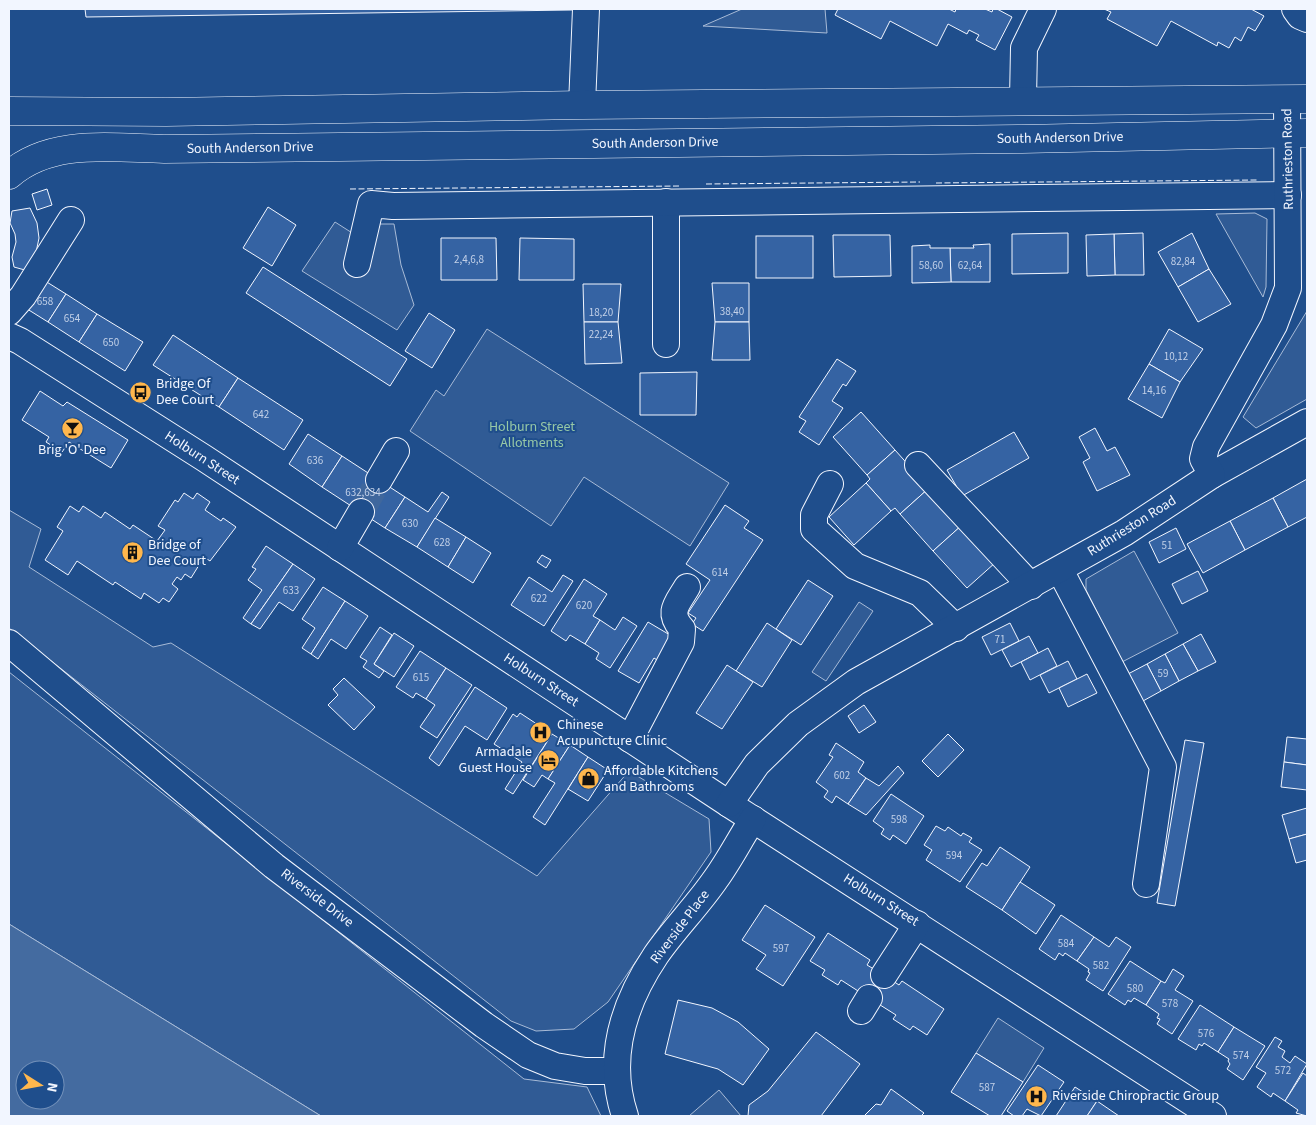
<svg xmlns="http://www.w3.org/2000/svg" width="1316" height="1125" viewBox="0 0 1316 1125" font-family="'Source Sans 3',sans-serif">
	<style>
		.built { fill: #305b95; stroke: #a8bbd7 }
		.water { fill: #446ba0; stroke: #a8bbd7; fill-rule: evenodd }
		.building { fill: #3563a3; stroke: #f2f6ff }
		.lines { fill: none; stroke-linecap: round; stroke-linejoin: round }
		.minor-tunnel { stroke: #3f679d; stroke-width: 26; stroke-dasharray: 26 13; stroke-linecap: butt }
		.minor-casing { stroke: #f2f6ff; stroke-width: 28 }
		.major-casing { stroke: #f2f6ff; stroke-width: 29 }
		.minor { stroke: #1f4e8c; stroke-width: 26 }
		.major { stroke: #1f4e8c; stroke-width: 28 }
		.fence { stroke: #f2f6ff; stroke-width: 1; stroke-dasharray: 6 2.5; stroke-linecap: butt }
		.labels { text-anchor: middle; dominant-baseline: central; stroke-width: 4; stroke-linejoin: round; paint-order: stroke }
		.number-label { font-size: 11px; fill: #c3d1e8 }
		.street-label { font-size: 14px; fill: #f2f6ff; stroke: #1f4e8c }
		.poi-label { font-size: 14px; fill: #f2f6ff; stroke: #1f4e8c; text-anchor: start }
		.park-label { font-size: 14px; fill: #97c8a6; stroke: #1f4e8c }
	</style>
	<rect width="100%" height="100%" fill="#1f4e8c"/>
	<g class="built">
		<path d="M 742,9 L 825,9 L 827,33 L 703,26 Z"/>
		<path d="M 1255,213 L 1267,219 L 1266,287 L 1263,297 L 1216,214 Z"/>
		<path d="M 335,222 L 371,245 L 376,224 L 394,224 L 401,265 L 414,305 L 397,330 L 302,271 Z"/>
		<path d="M 1307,311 L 1307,399 L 1256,428 L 1243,417 Z"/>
		<path d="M 487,329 L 729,483 L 690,546 L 584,477 L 551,526 L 410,431 L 436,390 L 444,396 Z"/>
		<path d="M 9,510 L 41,529 L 29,567 L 153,647 L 171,643 L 537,876 L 629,771 L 709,819 L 711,852 L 608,1002 L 574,1029 L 536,1031 L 511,1021 L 9,628 Z"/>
		<path d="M 1134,551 L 1178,633 L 1122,662 L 1086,590 L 1086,579 Z"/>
		<path d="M 859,602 L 873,611 L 826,681 L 812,672 Z"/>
		<path d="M 9,672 L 524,1079 L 587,1087 L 601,1116 L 321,1116 L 9,924 Z"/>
		<path d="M 998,1018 L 1044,1048 L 1023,1082 L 976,1053 Z"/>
		<path d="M 719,1090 L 741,1116 L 689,1116 Z"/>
	</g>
	<path class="water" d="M 9,924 L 321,1116 L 9,1116 ZM 25,1070 L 55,1070 L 55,1100 L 25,1100 Z"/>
	<g class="building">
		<path d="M 85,9 L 572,9 L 572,10 L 86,17 Z"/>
		<path d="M 838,9 L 949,9 L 955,12 L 956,9 L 985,9 L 992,12 L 993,9 L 997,9 L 1012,17 L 995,50 L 976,40 L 979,35 L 969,30 L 967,34 L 948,24 L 937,46 L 890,21 L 881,39 L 835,15 Z"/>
		<path d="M 1104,9 L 1251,9 L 1264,16 L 1255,31 L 1248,27 L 1241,41 L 1235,37 L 1229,48 L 1218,42 L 1217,46 L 1171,21 L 1157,46 L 1107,19 L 1111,12 Z"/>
		<path d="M 47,189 L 52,205 L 37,210 L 32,194 Z"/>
		<path d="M 268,207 L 296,225 L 272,266 L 243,248 Z"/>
		<path d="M 30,208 L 37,223 L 39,238 L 32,272 L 14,267 L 12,257 L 16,242 L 15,234 L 10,223 L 12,211 Z"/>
		<path d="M 1068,233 L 1068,273 L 1012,274 L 1012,234 Z"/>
		<path d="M 1143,233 L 1144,275 L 1115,275 L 1114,234 Z"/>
		<path d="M 1192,233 L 1209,269 L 1178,287 L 1158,252 Z"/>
		<path d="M 1114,234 L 1115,275 L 1087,276 L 1086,235 Z"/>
		<path d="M 833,235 L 890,235 L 891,276 L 834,277 Z"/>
		<rect x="756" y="236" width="57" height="42"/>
		<path d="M 441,238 L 496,238 L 497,280 L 441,280 Z"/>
		<path d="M 520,238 L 574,239 L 574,280 L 519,280 Z"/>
		<path d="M 990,244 L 990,282 L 951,282 L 950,248 L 974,248 L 973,245 Z"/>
		<path d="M 930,245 L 930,248 L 950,248 L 951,282 L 912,283 L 912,246 Z"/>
		<path d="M 263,267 L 407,359 L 390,386 L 246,293 Z"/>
		<path d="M 1209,269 L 1231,304 L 1198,322 L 1178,287 Z"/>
		<path d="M 42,279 L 66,294 L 48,322 L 24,307 Z"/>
		<path d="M 712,283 L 749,283 L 749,322 L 715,322 Z"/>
		<path d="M 583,284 L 621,284 L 618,322 L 584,322 Z"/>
		<path d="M 66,294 L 97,314 L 79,342 L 48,322 Z"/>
		<path d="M 429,313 L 455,330 L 432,368 L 405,351 Z"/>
		<path d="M 97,314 L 143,342 L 125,371 L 79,342 Z"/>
		<path d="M 584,322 L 618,322 L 622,363 L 585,364 Z"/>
		<path d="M 715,322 L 749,322 L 750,360 L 712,360 Z"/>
		<path d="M 1169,329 L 1203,349 L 1180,382 L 1149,364 Z"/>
		<path d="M 173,335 L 238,378 L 219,407 L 153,365 Z"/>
		<path d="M 837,359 L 856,371 L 846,386 L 843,384 L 832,401 L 843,408 L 819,445 L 799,432 L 806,421 L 799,417 Z"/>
		<path d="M 1149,364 L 1180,382 L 1162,418 L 1128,399 Z"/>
		<path d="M 697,372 L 696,415 L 640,415 L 640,373 Z"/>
		<path d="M 238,378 L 303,420 L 284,450 L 219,407 Z"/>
		<path d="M 40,391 L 63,406 L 67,402 L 128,440 L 111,468 L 69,442 L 62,452 L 46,442 L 49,437 L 22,420 Z"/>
		<path d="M 861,412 L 895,450 L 867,475 L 833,437 Z"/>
		<path d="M 1095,428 L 1107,451 L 1115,447 L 1130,475 L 1097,491 L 1083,462 L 1090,458 L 1079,437 Z"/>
		<path d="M 1014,432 L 1029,458 L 962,496 L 947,470 Z"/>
		<path d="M 308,434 L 342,456 L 322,487 L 289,464 Z"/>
		<path d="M 895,450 L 929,488 L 900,514 L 895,508 L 891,511 L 866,483 L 870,479 L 867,475 Z"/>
		<path d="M 342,456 L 405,497 L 385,528 L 322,487 Z"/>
		<path d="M 1307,479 L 1307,517 L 1288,527 L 1273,498 Z"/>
		<path d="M 866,483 L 891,511 L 854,545 L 829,517 Z"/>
		<path d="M 929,488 L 962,525 L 933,551 L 900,514 Z"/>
		<path d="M 442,492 L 449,497 L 417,547 L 385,528 L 405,497 L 428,512 Z"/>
		<path d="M 184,493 L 193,499 L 197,493 L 210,502 L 205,510 L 221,521 L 223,518 L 236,527 L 210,561 L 204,557 L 191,578 L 185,574 L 181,580 L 177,577 L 172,584 L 178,589 L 169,602 L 163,598 L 159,603 L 144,593 L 141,599 L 115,582 L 113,585 L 77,561 L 68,575 L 45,560 L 63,531 L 57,527 L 70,506 L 79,512 L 83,506 L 101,518 L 105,512 L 130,529 L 133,525 L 157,541 L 165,530 L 158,526 L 175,500 L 178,502 Z"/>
		<path d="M 1273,498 L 1288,527 L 1245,550 L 1230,521 Z"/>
		<path d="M 725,505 L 749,521 L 744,528 L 763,540 L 703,631 L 692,624 L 696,618 L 688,613 L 710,580 L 686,564 Z"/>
		<path d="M 435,518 L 466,537 L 448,567 L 417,547 Z"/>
		<path d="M 1230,521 L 1245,550 L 1203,573 L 1187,544 Z"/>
		<path d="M 962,525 L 996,562 L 967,588 L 933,551 Z"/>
		<path d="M 1176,528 L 1186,549 L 1159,563 L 1149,542 Z"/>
		<path d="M 466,537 L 491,553 L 473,583 L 448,567 Z"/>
		<path d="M 266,546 L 293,564 L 251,624 L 243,618 L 262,590 L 248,580 L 256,569 L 252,567 Z"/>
		<path d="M 542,555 L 551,560 L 546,568 L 537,562 Z"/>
		<path d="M 293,564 L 315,579 L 293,611 L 279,602 L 260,629 L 251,624 Z"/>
		<path d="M 1198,571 L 1208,591 L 1182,604 L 1172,584 Z"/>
		<path d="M 563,575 L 573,581 L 544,626 L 511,605 L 529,577 L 552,592 Z"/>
		<path d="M 584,579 L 607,594 L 593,616 L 600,620 L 585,644 L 570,635 L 566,641 L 551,631 Z"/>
		<path d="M 808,580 L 833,596 L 801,645 L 776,629 Z"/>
		<path d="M 323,587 L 345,601 L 311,654 L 302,648 L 315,628 L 302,619 Z"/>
		<path d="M 345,601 L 368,616 L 346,649 L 331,639 L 318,659 L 311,654 Z"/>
		<path d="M 623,617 L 637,626 L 610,668 L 596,659 L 599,653 L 585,644 L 600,620 L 615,630 Z"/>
		<path d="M 648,622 L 670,635 L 660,662 L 654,658 L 639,683 L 618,671 Z"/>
		<path d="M 767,623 L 792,640 L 762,687 L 736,671 Z"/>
		<path d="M 1010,623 L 1019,641 L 991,655 L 982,637 Z"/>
		<path d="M 380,627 L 392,635 L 374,664 L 384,671 L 379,678 L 363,667 L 367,661 L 360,657 Z"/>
		<path d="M 394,633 L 414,646 L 394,677 L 374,664 Z"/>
		<path d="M 1201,634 L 1216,662 L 1198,671 L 1183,644 Z"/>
		<path d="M 1029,636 L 1038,653 L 1011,667 L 1002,650 Z"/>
		<path d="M 1183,644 L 1198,671 L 1179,681 L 1165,654 Z"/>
		<path d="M 1048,648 L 1057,666 L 1030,680 L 1021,662 Z"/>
		<path d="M 420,651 L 446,668 L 426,699 L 416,693 L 413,698 L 396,687 Z"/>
		<path d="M 1165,654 L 1179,681 L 1161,691 L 1147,664 Z"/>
		<path d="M 1068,661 L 1077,679 L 1049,693 L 1040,675 Z"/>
		<path d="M 1147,664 L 1161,691 L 1143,701 L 1128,674 Z"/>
		<path d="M 727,665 L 753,682 L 722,729 L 696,713 Z"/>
		<path d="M 446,668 L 472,685 L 437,738 L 420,727 L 435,705 L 426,699 Z"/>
		<path d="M 1087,674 L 1097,693 L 1068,707 L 1059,688 Z"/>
		<path d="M 344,678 L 375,707 L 354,730 L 328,705 L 338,695 L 333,689 Z"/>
		<path d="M 475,687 L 507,708 L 487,740 L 465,726 L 439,766 L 429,758 Z"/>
		<path d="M 864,705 L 876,722 L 859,733 L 848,716 Z"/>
		<path d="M 520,713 L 552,734 L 513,794 L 505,789 L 522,762 L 494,744 L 513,714 L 517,717 Z"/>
		<path d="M 552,734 L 570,745 L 548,779 L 542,775 L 534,787 L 523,780 Z"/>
		<path d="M 948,734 L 964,750 L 938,777 L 922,761 Z"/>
		<path d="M 1287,737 L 1307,739 L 1307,765 L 1284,762 Z"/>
		<path d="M 1185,740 L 1204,743 L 1175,906 L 1157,903 Z"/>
		<path d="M 836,743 L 864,762 L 858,772 L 866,778 L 848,804 L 836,796 L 832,803 L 824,797 L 828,791 L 816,782 L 833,757 L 829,755 Z"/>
		<path d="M 570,745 L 588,757 L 545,825 L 533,817 L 555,783 L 548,779 Z"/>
		<path d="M 588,757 L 608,770 L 588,801 L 568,789 Z"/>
		<path d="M 1284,762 L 1307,765 L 1307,790 L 1281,787 Z"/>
		<path d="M 898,766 L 904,773 L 866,815 L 848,804 L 866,778 L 879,786 Z"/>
		<path d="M 891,794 L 924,816 L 906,844 L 893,835 L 890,840 L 881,834 L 884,829 L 873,821 Z"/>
		<path d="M 1307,808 L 1307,834 L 1289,839 L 1282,815 Z"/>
		<path d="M 936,826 L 945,831 L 948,827 L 961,836 L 963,833 L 972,838 L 969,842 L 982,850 L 960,882 L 926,860 L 932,850 L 924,845 Z"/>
		<path d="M 1307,834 L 1307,860 L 1296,863 L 1289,839 Z"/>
		<path d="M 1000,847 L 1030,867 L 1002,910 L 966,887 L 982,863 L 987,866 Z"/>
		<path d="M 1020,882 L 1055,905 L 1036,934 L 1002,910 Z"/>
		<path d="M 765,905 L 815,937 L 783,986 L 756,969 L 766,955 L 742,940 Z"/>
		<path d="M 1061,915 L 1094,937 L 1077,961 L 1065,953 L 1063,956 L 1059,953 L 1055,960 L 1039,949 Z"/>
		<path d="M 828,933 L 870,960 L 867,965 L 884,975 L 869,998 L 841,980 L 838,985 L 822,975 L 825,970 L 810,961 Z"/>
		<path d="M 1094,937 L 1109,947 L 1116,937 L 1131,947 L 1103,991 L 1086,980 L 1090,973 L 1088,972 L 1089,969 L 1077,961 Z"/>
		<path d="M 1130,961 L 1161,981 L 1146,1005 L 1134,998 L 1131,1002 L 1128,1000 L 1125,1005 L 1108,994 Z"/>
		<path d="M 1173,969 L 1184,976 L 1175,990 L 1193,1001 L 1172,1034 L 1157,1024 L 1160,1019 L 1157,1018 L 1159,1014 L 1146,1005 L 1161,981 L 1165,983 Z"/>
		<path d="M 884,975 L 899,985 L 902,981 L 944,1009 L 927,1035 L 913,1026 L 910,1030 L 893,1019 L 896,1015 L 869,998 Z"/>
		<path d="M 678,1000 L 712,1008 L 738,1022 L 769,1049 L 743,1085 L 718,1069 L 665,1054 Z"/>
		<path d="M 1200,1005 L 1234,1027 L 1218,1052 L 1204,1043 L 1202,1046 L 1199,1044 L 1196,1050 L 1178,1039 Z"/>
		<path d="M 1234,1027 L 1265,1046 L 1243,1080 L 1227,1069 L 1230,1064 L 1228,1061 L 1229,1059 L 1218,1052 Z"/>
		<path d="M 816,1032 L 860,1064 L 821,1116 L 748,1116 L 749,1105 L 768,1091 Z"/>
		<path d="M 1275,1037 L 1282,1041 L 1278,1047 L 1285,1051 L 1282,1057 L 1290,1063 L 1295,1056 L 1307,1064 L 1285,1101 L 1273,1093 L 1271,1097 L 1257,1087 L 1266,1073 L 1256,1067 Z"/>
		<path d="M 976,1053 L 1023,1082 L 1001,1116 L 990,1116 L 951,1092 Z"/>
		<path d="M 1038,1065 L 1064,1082 L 1041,1116 L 1027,1109 L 1022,1116 L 1014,1116 L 1007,1111 Z"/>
		<path d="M 1303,1073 L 1307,1076 L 1307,1116 L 1296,1113 L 1298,1110 L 1285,1101 Z"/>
		<path d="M 1075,1087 L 1097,1101 L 1087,1116 L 1056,1116 Z"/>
		<path d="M 891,1089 L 924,1113 L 921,1116 L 864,1116 L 876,1104 L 881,1105 Z"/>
		<path d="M 1097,1101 L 1119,1116 L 1087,1116 Z"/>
	</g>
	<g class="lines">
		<path class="minor-tunnel" d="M 361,512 L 379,480"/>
		<defs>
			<g id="minor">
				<path d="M 1295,9 L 1300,16 L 1307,19"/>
				<path d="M 1023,99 L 1024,48 L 1043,9"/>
				<path d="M 582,105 L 586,9"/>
				<path d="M 666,202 L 666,344"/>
				<path d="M 357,264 L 371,204 L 393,206 L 1288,195"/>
				<path d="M 9,312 L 23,296 L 71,220"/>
				<path d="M 9,336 L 20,341 L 204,458 L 729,804 L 1213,1116"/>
				<path d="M 918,465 L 1031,586"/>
				<path d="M 1212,475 L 1307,422"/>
				<path d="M 379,480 L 396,451"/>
				<path d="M 830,484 L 814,515 L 814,529 L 855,566 L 920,593 L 956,628"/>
				<path d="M 340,548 L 361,512"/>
				<path d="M 1060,570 L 1163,767 L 1146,884"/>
				<path d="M 9,643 L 274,866 L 484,1025 L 528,1055 L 555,1066 L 585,1071 L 616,1071"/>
				<path d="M 630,739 L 681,642 L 682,629 C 667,612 677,604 687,587"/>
				<path d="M 729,804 L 757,764 L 798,724 L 856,682 L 1124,533 L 1212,475 L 1203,459 L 1206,447 L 1274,325 L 1288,288 L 1287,99"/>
				<path d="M 884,975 L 917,924"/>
				<path d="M 861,1011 L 869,998"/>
				<path d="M 625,1116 C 606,1059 623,1004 656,955 C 674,929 697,906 715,880 C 729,861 740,839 753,819"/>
			</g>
			<g id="major">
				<path d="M 9,111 L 166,112 L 582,105 L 1307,99"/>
				<path d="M 9,175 C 51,138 112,148 164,149 L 1022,139 L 1307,133"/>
			</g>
		</defs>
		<use href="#minor" class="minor-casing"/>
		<use href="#major" class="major-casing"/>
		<use href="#minor" class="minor"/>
		<use href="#major" class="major"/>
		<g class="fence">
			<path d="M 936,183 L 1257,180"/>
			<path d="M 706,184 L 920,182"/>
			<path d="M 350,189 L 680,186"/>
		</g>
	</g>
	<defs>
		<symbol id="bus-disc" viewBox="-11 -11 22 22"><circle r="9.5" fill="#ffb74d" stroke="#1f4e8c"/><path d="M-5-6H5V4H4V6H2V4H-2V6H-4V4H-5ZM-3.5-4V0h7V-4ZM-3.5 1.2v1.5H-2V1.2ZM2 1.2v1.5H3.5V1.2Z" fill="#111"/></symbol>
		<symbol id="bar-disc" viewBox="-11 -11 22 22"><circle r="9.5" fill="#ffb74d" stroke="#1f4e8c"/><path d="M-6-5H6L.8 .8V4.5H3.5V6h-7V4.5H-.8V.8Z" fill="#111"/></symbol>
		<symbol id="building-disc" viewBox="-11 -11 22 22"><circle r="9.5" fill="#ffb74d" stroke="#1f4e8c"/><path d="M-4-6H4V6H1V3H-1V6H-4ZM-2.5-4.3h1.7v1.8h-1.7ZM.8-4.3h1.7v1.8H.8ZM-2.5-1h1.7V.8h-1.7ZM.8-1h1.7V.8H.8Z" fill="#111"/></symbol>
		<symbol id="hospital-disc" viewBox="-11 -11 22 22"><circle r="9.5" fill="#ffb74d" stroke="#1f4e8c"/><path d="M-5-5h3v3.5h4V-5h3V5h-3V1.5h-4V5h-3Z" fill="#111"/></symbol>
		<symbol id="hotel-disc" viewBox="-11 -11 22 22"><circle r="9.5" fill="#ffb74d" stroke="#1f4e8c"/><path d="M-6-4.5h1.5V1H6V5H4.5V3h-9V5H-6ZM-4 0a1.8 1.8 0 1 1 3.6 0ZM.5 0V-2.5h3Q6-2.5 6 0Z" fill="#111"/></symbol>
		<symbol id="shop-disc" viewBox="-11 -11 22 22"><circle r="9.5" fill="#ffb74d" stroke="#1f4e8c"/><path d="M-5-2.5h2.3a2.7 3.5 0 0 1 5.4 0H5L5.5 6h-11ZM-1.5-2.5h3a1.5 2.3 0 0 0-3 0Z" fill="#111"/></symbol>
	</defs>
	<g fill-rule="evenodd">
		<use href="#bus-disc" x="128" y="380" width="25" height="25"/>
		<use href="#bar-disc" x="60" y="416" width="25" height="25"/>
		<use href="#building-disc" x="120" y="540" width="25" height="25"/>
		<use href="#hospital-disc" x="528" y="720" width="25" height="25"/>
		<use href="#hotel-disc" x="536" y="748" width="25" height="25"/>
		<use href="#shop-disc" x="576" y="766" width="25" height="25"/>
		<use href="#hospital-disc" x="1024" y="1084" width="25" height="25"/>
	</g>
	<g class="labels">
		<g class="number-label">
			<text x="469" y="259">2,4,6,8</text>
			<text x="1183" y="261">82,84</text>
			<text x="931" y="265">58,60</text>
			<text x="970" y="265">62,64</text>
			<text x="45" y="301">658</text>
			<text x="732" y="311">38,40</text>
			<text x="601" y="312">18,20</text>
			<text x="72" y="318">654</text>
			<text x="601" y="334">22,24</text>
			<text x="111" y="342">650</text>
			<text x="1176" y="356">10,12</text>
			<text x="1154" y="390">14,16</text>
			<text x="261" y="414">642</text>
			<text x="315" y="460">636</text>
			<text x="363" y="492">632,634</text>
			<text x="410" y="523">630</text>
			<text x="442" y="542">628</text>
			<text x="1167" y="545">51</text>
			<text x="720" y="572">614</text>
			<text x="291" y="590">633</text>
			<text x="539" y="598">622</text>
			<text x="584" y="605">620</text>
			<text x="1000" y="639">71</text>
			<text x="1163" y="673">59</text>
			<text x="421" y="677">615</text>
			<text x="842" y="775">602</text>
			<text x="899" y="819">598</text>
			<text x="954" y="855">594</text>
			<text x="1066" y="943">584</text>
			<text x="781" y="948">597</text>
			<text x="1101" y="965">582</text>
			<text x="1135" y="988">580</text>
			<text x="1170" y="1003">578</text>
			<text x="1206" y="1033">576</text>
			<text x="1241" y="1055">574</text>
			<text x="1283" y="1070">572</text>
			<text x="987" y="1087">587</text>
		</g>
		<g class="street-label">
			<text transform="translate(1060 138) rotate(-1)">South Anderson Drive</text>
			<text transform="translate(655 143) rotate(-1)">South Anderson Drive</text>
			<text transform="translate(250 148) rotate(-1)">South Anderson Drive</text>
			<text transform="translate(1288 159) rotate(-91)">Ruthrieston Road</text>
			<text transform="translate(202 458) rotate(33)">Holburn Street</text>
			<text transform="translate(1132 526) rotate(-32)">Ruthrieston Road</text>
			<text transform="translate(541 680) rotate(33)">Holburn Street</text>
			<text transform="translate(317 898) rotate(37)">Riverside Drive</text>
			<text transform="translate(881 900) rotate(32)">Holburn Street</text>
			<text transform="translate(680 927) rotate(-53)">Riverside Place</text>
		</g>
		<g class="poi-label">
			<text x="156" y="384">Bridge Of<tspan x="156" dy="16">Dee Court</tspan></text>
			<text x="72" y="450" text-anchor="middle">Brig 'O' Dee</text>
			<text x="148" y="545">Bridge of<tspan x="148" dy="16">Dee Court</tspan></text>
			<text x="557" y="725">Chinese<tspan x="557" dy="16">Acupuncture Clinic</tspan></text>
			<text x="532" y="752" text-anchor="end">Armadale<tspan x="532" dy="16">Guest House</tspan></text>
			<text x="604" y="771">Affordable Kitchens<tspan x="604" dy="16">and Bathrooms</tspan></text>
			<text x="1052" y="1096">Riverside Chiropractic Group</text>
		</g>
		<g class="park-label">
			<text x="532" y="427">Holburn Street<tspan x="532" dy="16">Allotments</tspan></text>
		</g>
	</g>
	<rect width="1316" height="1125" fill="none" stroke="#f2f6ff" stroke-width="20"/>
	<g transform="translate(40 1085) rotate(101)"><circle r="24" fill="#1f4e8c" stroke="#7391ba"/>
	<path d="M0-4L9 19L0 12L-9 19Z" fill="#ffb74d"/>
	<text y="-8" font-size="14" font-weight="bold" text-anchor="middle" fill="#f2f6ff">N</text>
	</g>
</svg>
